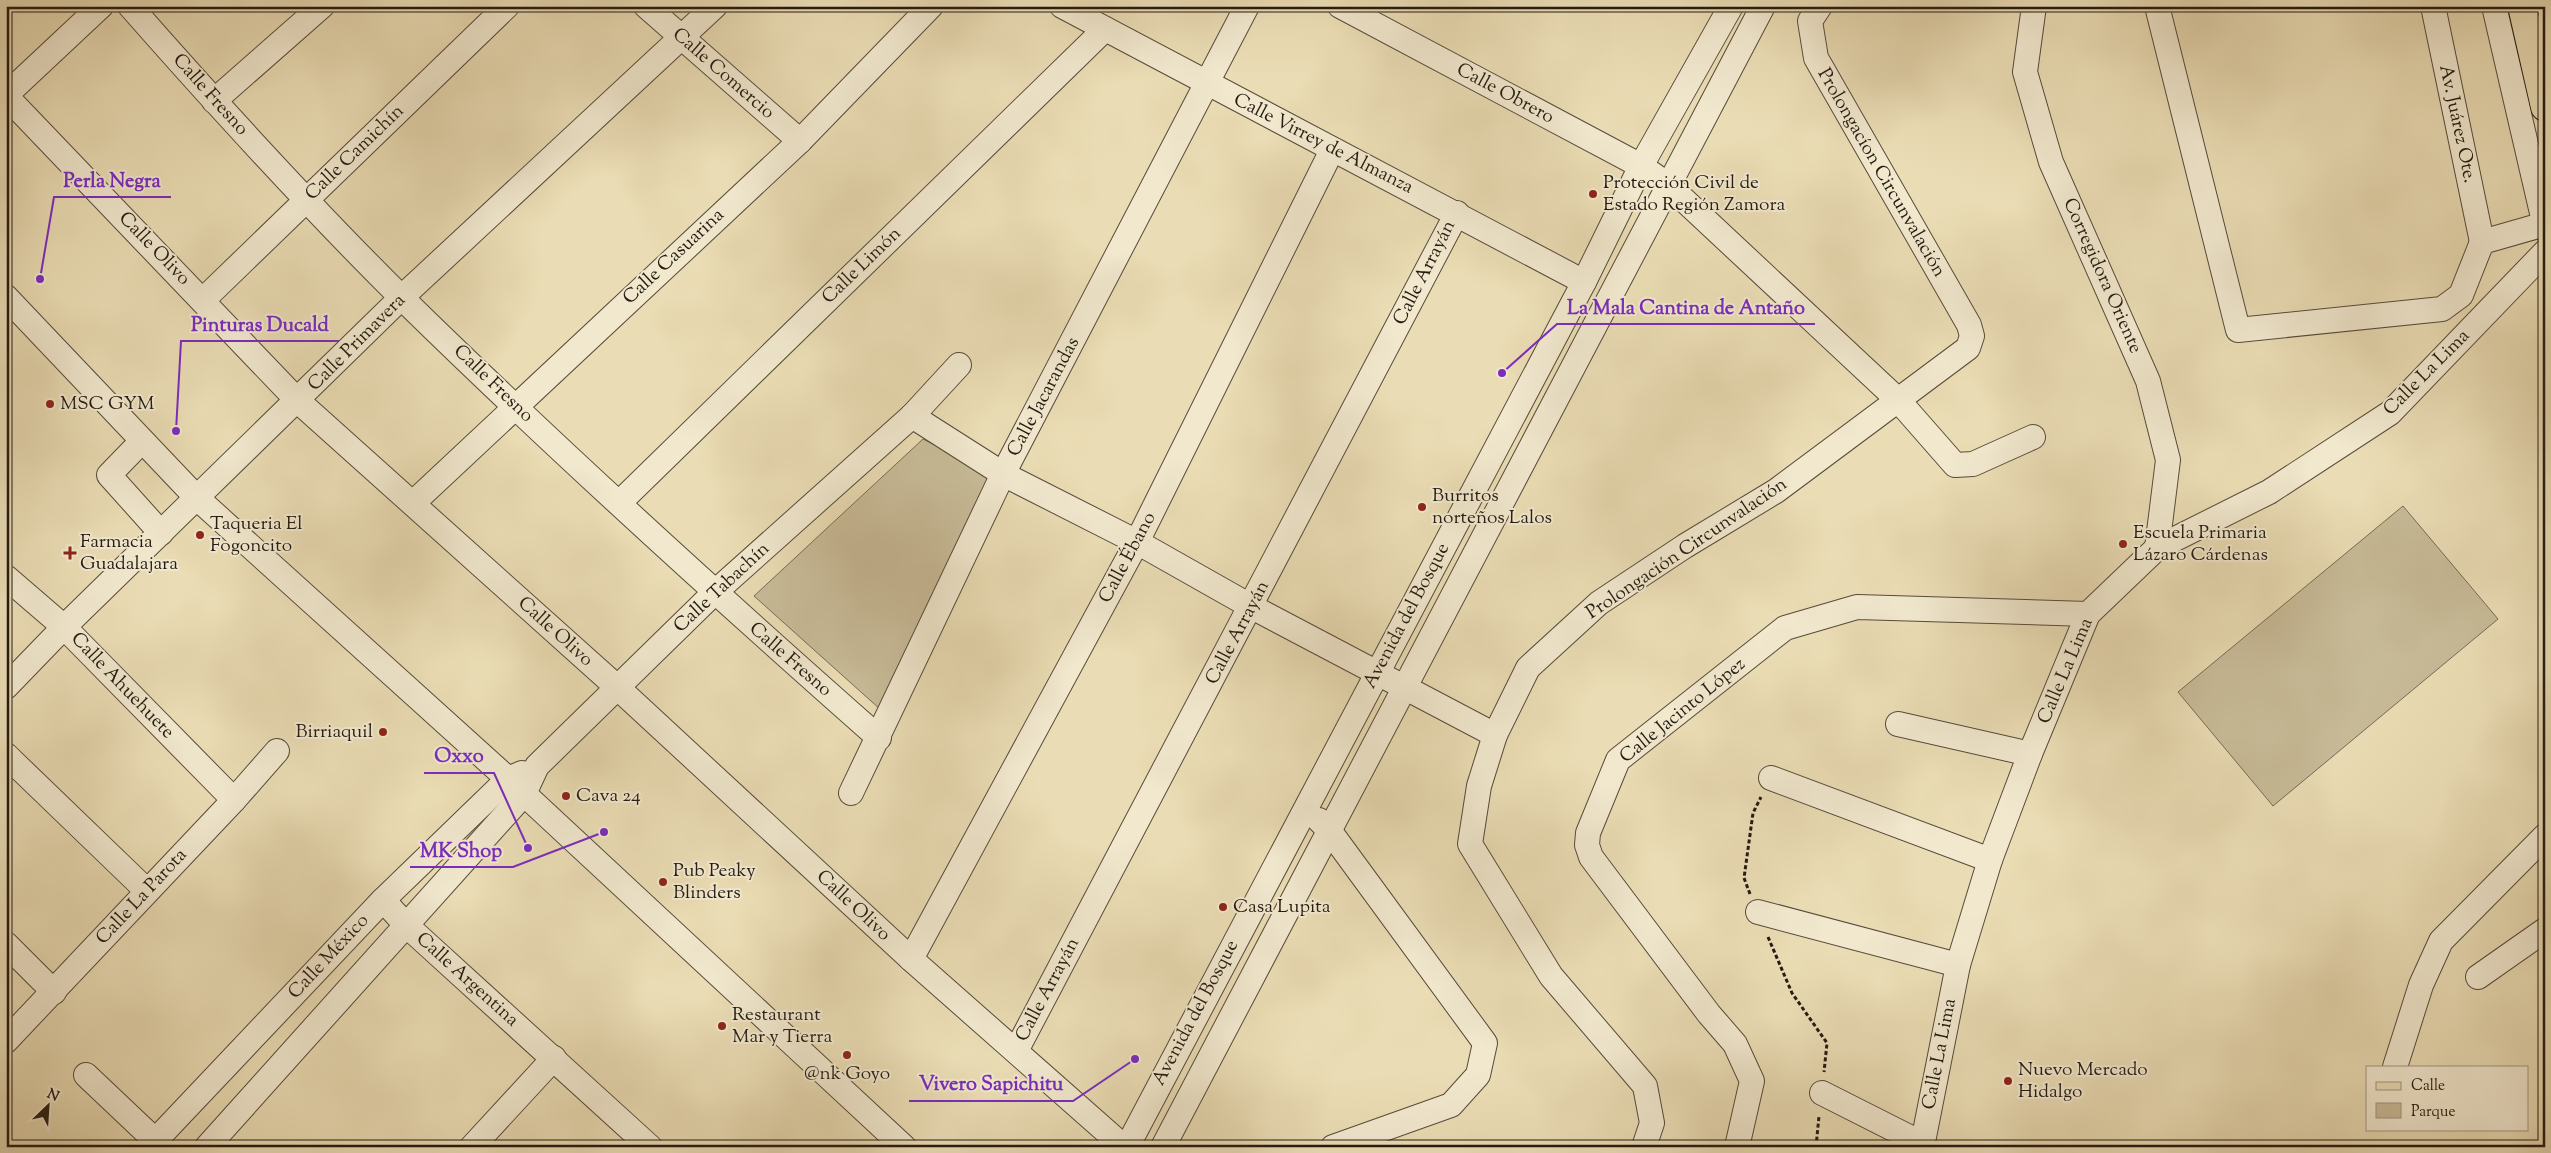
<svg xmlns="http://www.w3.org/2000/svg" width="2551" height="1153" viewBox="0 0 2551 1153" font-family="'Sorts Mill Goudy',serif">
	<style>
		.green { fill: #c8bb98; stroke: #766b55 }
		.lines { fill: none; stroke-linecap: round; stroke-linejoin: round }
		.minor-casing { stroke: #564b3a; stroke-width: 26 }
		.major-casing { stroke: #241b12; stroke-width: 30 }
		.path { stroke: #241b12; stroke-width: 3; stroke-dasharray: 4 2.5; stroke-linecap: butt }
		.minor { stroke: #f1e8ce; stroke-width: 24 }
		.major { stroke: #eadcb4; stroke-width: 28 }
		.poi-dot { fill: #8f2418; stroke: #f1e8ce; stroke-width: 2 }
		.labels { text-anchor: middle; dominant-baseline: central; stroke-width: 4; stroke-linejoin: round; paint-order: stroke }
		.street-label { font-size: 19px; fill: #241b12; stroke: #f1e8ce }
		.poi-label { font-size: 19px; fill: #241b12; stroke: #f1e8ce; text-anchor: start }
		.leader { fill: none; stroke: #7b2cbf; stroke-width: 2 }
		.callout-dot { fill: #7b2cbf; stroke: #f1e8ce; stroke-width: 2 }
		.callout-label { font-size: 20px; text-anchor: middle; font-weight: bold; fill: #7b2cbf; stroke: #f1e8ce; stroke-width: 4; stroke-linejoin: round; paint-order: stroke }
	</style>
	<rect width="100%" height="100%" fill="#eadcb4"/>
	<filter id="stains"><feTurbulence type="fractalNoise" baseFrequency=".004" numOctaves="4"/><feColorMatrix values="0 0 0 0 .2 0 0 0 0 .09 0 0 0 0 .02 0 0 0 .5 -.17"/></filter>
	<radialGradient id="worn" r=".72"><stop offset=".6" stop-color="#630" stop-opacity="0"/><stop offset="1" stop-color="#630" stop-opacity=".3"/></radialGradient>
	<g class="green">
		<path d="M 923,439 L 999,478 L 881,710 L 754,596 Z"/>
		<path d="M 2403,506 L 2498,619 L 2273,806 L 2178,692 Z"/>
	</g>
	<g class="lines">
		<defs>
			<g id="minor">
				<path d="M 130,6 C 218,106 308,205 403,299 C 557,450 717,595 879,738"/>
				<path d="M 646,6 L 800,141"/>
				<path d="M 1062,6 L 1584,282"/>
				<path d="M 1340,6 L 1641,166 L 1668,185 L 1898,400 L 1955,465 L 1973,464 L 2033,437"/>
				<path d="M 2034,6 L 2025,72 L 2051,162 L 2148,381 L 2168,460 L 2157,548"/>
				<path d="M 2157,6 L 2238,330 L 2442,309 L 2461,295 L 2482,242 L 2545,224"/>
				<path d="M 2433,6 L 2482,242"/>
				<path d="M 2494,6 L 2545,226"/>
				<path d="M 6,95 L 101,6"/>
				<path d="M 6,96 L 298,401 L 618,688 L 911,959 L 1124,1147"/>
				<path d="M 214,101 L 322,6"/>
				<path d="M 6,297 L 197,498 L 508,779 L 904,1147"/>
				<path d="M 203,300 L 507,6"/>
				<path d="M 912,416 L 1003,474 L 1137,542 L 1252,607 L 1495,735"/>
				<path d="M 142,441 L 109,475 L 161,533"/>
				<path d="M 413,503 L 800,141 L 931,6"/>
				<path d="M 619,503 L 1105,29"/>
				<path d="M 6,577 L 64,627 L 234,800"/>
				<path d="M 6,687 L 64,627 L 402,297 L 715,6"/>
				<path d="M 1898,724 L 2030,754"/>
				<path d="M 6,755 L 146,890"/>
				<path d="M 1771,778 L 1990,860"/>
				<path d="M 851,793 L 1003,474 L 1247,6"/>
				<path d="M 1319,820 L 1329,830 L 1485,1043 L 1478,1075 L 1451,1105 L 1333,1147"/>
				<path d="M 383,900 L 406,925 L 650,1147"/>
				<path d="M 1758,912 L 1958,965"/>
				<path d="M 6,944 L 54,992"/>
				<path d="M 911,959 L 1137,542 L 1332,150"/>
				<path d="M 2478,977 L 2545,930"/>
				<path d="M 6,1041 L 234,800 L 277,751"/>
				<path d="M 1016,1051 L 1457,213"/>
				<path d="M 2395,1067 L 2421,985 L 2441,941 L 2545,836"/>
				<path d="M 86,1075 L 162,1147"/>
				<path d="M 1822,1093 L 1923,1144"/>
				<path d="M 155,1141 L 383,900 L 508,779 L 522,773"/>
				<path d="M 207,1147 L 524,794 L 537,766 L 714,593 L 912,416 L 959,365"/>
				<path d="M 472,1147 L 554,1058"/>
				<path d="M 1127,1147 L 1584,282 L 1641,166 L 1731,6"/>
				<path d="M 1163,1147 L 1763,6"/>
				<path d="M 1644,1147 L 1652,1123 L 1645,1086 L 1551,976 L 1470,844 L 1479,786 L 1495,735 L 1528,668 L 1599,603 L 1685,546 L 1776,491 L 1968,348 L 1972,336 L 1969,325 L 1816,58 L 1810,21 L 1820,6"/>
				<path d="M 1737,1147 L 1752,1081 L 1735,1044 L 1709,1014 L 1591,857 L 1587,845 L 1588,833 L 1618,760 L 1785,628 L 1857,607 L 2088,614"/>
				<path d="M 1922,1147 L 1958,965 L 1990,860 L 2030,754 L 2088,614 L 2157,548 L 2269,492 L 2390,413 L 2545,252"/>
			</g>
			<path id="major" d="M 2522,6 L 2545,107"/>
		</defs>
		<use href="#minor" class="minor-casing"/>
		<use href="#major" class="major-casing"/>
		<g class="path">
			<path d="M 1750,894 L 1744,878 L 1753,813 L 1761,797"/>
			<path d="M 1768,937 L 1792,993 L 1827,1043 L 1824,1072"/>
			<path d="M 1816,1147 L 1819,1116"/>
		</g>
		<use href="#minor" class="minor"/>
		<use href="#major" class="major"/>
	</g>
	<g class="poi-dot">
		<circle cx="1593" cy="194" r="5"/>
		<circle cx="50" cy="404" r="5"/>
		<circle cx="1422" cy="507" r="5"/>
		<circle cx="200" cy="535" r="5"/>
		<circle cx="2123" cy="544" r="5"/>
		<path d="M67.5 545.5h5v5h5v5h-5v5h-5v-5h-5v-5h5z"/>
		<circle cx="383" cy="732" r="5"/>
		<circle cx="566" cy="796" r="5"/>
		<circle cx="663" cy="882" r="5"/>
		<circle cx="1223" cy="907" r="5"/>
		<circle cx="722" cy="1026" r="5"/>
		<circle cx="847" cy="1055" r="5"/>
		<circle cx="2008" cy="1081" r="5"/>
	</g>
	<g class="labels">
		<g class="street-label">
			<text transform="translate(723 74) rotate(41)">Calle Comercio</text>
			<text transform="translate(1505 94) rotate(28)">Calle Obrero</text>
			<text transform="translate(210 95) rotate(48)">Calle Fresno</text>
			<text transform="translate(2457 124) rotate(78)">Av. Juárez Ote.</text>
			<text transform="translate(1323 144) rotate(27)">Calle Virrey de Almanza</text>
			<text transform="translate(355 153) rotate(-44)">Calle Camichín</text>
			<text transform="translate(1881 173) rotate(60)">Prolongacíon Circunvalación</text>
			<text transform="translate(154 249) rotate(46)">Calle Olivo</text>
			<text transform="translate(674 257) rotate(-43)">Calle Casuarina</text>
			<text transform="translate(862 266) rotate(-44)">Calle Limón</text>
			<text transform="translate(1425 273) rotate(-63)">Calle Arrayán</text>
			<text transform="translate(2102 276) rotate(66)">Corregidora Oriente</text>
			<text transform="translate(357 343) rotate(-45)">Calle Primavera</text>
			<text transform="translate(2427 373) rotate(-45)">Calle La Lima</text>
			<text transform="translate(493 384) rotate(44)">Calle Fresno</text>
			<text transform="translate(1044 397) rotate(-62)">Calle Jacarandas</text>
			<text transform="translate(1687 549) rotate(-34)">Prolongación Circunvalación</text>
			<text transform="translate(1128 558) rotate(-62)">Calle Ébano</text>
			<text transform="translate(722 588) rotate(-43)">Calle Tabachín</text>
			<text transform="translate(1407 616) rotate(-62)">Avenida del Bosque</text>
			<text transform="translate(555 632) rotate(42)">Calle Olivo</text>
			<text transform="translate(1238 633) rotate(-62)">Calle Arrayán</text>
			<text transform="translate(790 660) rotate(41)">Calle Fresno</text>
			<text transform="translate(2066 671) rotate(-67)">Calle La Lima</text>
			<text transform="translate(122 686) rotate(46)">Calle Ahuehuete</text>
			<text transform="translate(1683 711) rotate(-39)">Calle Jacinto López</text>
			<text transform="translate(142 897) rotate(-47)">Calle La Parota</text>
			<text transform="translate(853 906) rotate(43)">Calle Olivo</text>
			<text transform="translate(329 957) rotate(-47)">Calle México</text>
			<text transform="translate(467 980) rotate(42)">Calle Argentina</text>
			<text transform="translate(1048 990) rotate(-62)">Calle Arrayán</text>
			<text transform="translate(1196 1013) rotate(-62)">Avenida del Bosque</text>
			<text transform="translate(1940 1054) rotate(-79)">Calle La Lima</text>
		</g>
		<g class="poi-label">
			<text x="1603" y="183">Protección Civil de<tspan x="1603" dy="22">Estado Región Zamora</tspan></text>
			<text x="60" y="404">MSC GYM</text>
			<text x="1432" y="496">Burritos<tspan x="1432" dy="22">norteños Lalos</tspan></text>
			<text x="210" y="524">Taqueria El<tspan x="210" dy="22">Fogoncito</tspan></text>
			<text x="2133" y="533">Escuela Primaria<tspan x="2133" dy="22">Lázaro Cárdenas</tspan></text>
			<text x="80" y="542">Farmacia<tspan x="80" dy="22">Guadalajara</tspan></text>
			<text x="373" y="732" text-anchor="end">Birriaquil</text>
			<text x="576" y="796">Cava 24</text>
			<text x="673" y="871">Pub Peaky<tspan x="673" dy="22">Blinders</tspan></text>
			<text x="1233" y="907">Casa Lupita</text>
			<text x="732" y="1015">Restaurant<tspan x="732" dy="22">Mar y Tierra</tspan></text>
			<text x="2018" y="1070">Nuevo Mercado<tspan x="2018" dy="22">Hidalgo</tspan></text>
			<text x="847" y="1074" text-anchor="middle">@nk Goyo</text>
		</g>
	</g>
	<path class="leader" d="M40 279L54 197H171M1502 373L1557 324H1815M176 431L181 341H339M528 848L494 773H424M604 832L513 867H410M1135 1059L1073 1101H909"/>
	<g class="callout-dot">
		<circle cx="40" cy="279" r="5"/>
		<circle cx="1502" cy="373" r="5"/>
		<circle cx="176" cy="431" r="5"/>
		<circle cx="528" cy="848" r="5"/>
		<circle cx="604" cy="832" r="5"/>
		<circle cx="1135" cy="1059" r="5"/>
	</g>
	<g class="callout-label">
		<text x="112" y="187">Perla Negra</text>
		<text x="1686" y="314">La Mala Cantina de Antaño</text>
		<text x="260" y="331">Pinturas Ducald</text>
		<text x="459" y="762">Oxxo</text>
		<text x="461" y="857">MK Shop</text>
		<text x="991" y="1090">Vivero Sapichitu</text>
	</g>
	<rect width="2551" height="1153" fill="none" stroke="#eadcb4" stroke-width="25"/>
	<rect x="8" y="8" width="2536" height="1138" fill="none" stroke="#241b12" stroke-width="2.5"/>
	<rect x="12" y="12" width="2526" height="1128" fill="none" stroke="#241b12"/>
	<rect x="2366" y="1066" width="162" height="65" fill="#f1e8ce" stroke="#9f9683"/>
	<rect x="2376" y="1082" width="25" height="8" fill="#eadcb4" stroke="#9f9683"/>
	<text x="2411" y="1090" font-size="15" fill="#241b12">Calle</text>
	<rect x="2376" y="1103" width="25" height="15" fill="#c8bb98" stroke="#9f9683"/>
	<text x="2411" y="1116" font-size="15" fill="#241b12">Parque</text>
	<g transform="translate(48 1106) rotate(25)" stroke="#f1e8ce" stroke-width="4" paint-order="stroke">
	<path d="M0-4L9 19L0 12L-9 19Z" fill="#241b12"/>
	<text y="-8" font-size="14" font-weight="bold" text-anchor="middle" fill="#241b12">N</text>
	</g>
	<rect width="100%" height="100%" filter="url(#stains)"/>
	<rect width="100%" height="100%" fill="url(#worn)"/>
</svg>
